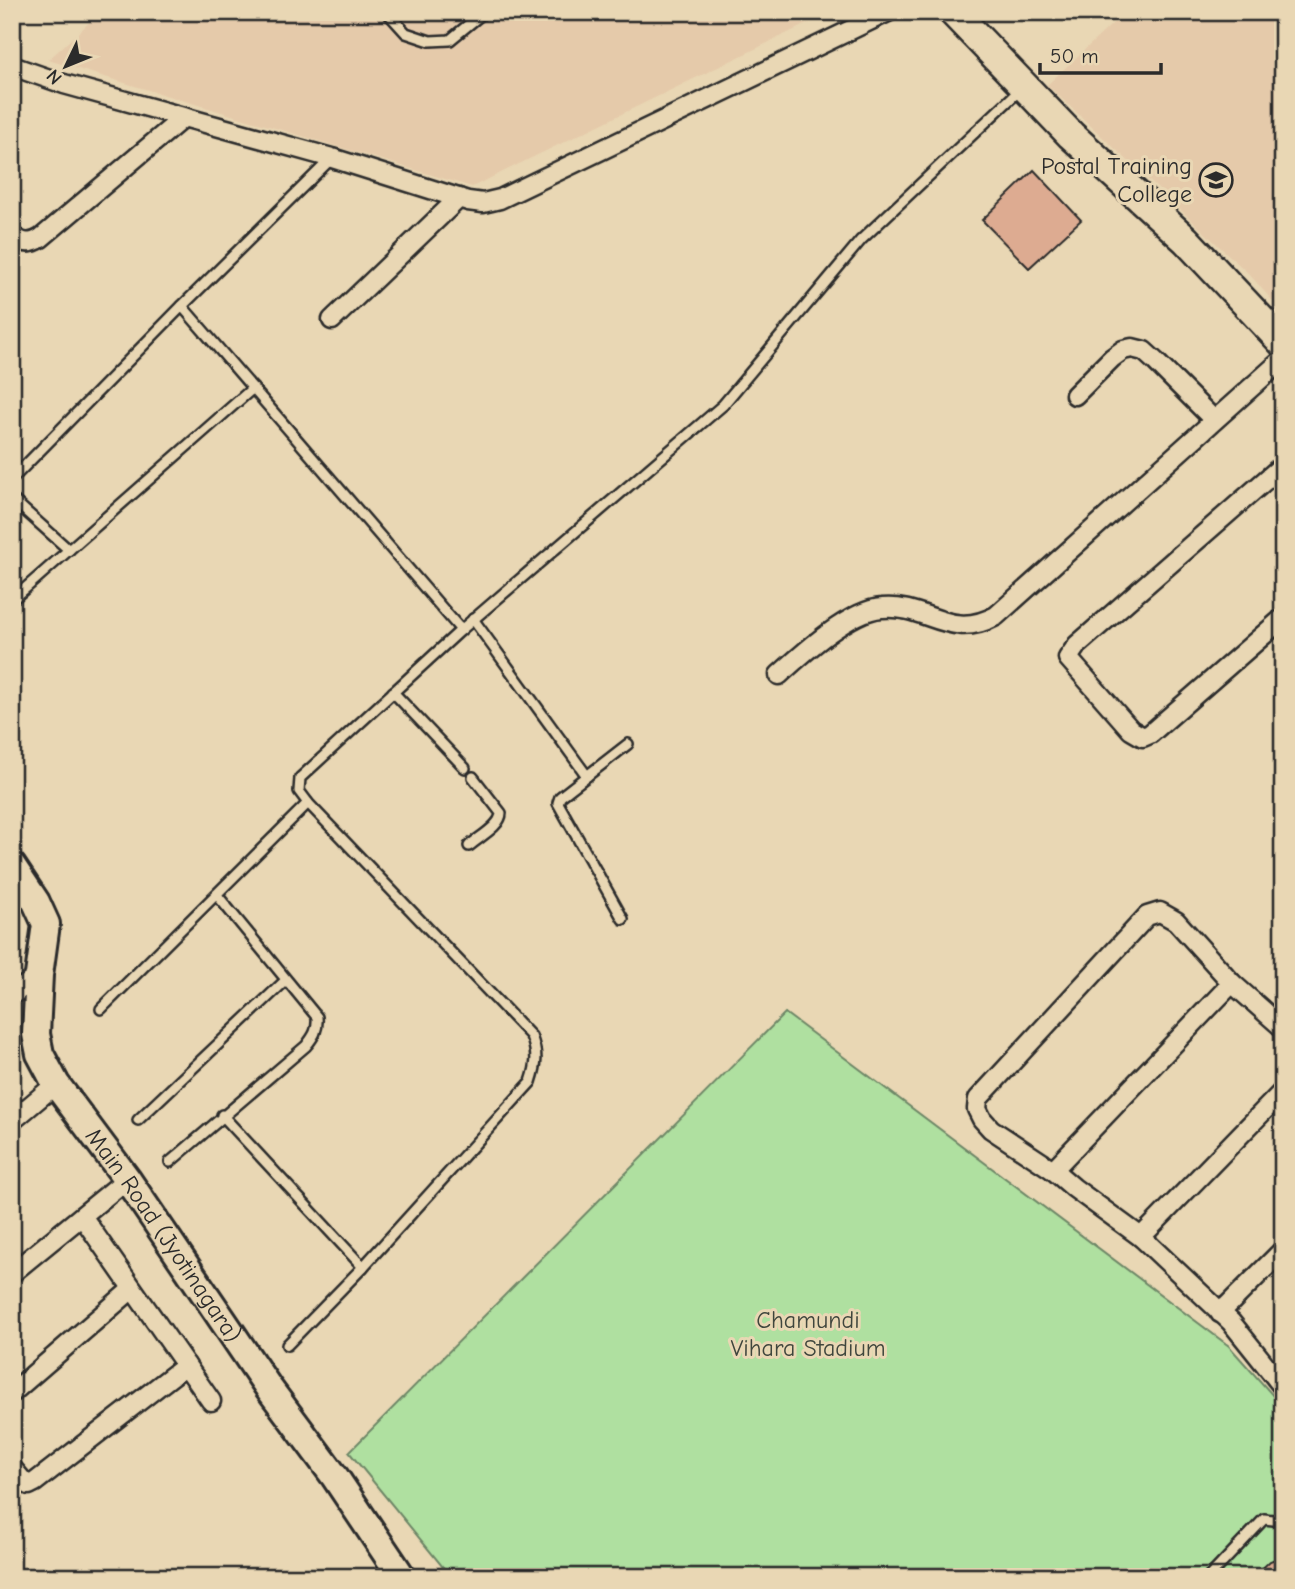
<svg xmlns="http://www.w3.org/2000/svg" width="1295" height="1589" viewBox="0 0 1295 1589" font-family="'Comic Neue',sans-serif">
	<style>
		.built { fill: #e5caaa }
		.green { fill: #afe0a0; stroke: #6d8666; stroke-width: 2 }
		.building { fill: #ddab91; stroke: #2b2b2b; stroke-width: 2 }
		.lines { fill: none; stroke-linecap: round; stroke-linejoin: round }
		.lane-casing { stroke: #2b2b2b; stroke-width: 14 }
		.street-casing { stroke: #2b2b2b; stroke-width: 23 }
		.secondary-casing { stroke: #2b2b2b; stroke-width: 32 }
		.primary-casing { stroke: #2b2b2b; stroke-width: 33 }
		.lane { stroke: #e9d7b4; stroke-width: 9 }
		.street { stroke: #e9d7b4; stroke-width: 18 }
		.secondary { stroke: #e9d7b4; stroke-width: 26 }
		.primary { stroke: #e9d7b4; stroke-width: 28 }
		.labels { text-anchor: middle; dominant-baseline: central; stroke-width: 6; stroke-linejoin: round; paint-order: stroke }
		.poi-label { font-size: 24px; fill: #2b2b2b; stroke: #e9d7b4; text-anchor: end }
		.street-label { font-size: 24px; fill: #2b2b2b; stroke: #e9d7b4 }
		.park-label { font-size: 24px; fill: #3f463d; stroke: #e9d7b4 }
	</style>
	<rect width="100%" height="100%" fill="#e9d7b4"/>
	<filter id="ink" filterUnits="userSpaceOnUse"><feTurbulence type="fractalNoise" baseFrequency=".0143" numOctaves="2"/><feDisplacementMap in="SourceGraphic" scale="14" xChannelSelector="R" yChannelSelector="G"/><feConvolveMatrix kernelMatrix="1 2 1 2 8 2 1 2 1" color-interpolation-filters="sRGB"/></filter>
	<g filter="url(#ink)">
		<g class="built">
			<path d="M 101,12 L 831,12 L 472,187 L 48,60 Z"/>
			<path d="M 1125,12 L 1283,12 L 1283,313 L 1250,275 L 1047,85 Z"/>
		</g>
		<path class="green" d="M 785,1013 L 1229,1346 L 1283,1407 L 1283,1577 L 451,1577 L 349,1452 Z"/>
		<g class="building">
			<path d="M 1034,170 L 1081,220 L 1029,268 L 982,220 Z"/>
			<path d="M 1283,1556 L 1283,1577 L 1253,1577 L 1270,1561 Z"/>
		</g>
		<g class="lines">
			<defs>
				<g id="lane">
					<path d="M 387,12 L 406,33 L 430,41 L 450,40 L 484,12"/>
					<path d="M 182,306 L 461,630"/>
					<path d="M 12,479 L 182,306 L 332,158"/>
					<path d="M 12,499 L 69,550"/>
					<path d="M 12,600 L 253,388"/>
					<path d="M 473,619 L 587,776"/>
					<path d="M 393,692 L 465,768"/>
					<path d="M 469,846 C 479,837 501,826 501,813 L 473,777"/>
					<path d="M 623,919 L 558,803 L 560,797 L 628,744"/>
					<path d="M 101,1009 L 308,803"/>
					<path d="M 222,1115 L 363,1267"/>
					<path d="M 138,1120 L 286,980"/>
					<path d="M 170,1162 L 306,1046 C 314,1036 318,1030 317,1017 L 217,895"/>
					<path d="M 287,1345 L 363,1267 L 531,1082 C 537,1064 538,1054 531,1036 L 308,803 L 299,791 L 300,778 L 461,630 L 723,405 L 861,240 L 1023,87"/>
					<path d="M 1209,1577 L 1264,1519 L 1283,1521"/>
				</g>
				<g id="street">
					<path d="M 12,66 L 64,84 L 332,158 L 468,201 L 483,203 L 500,199 L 888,12"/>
					<path d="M 12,235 C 22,244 30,245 41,238 L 184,117"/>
					<path d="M 332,320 L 459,198"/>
					<path d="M 1075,395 L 1112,358 L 1123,350 L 1132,348 L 1144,351 L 1155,361 L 1214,420"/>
					<path d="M 1283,465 L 1077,645 L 1068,658 L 1131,730 L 1143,737 L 1150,734 L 1283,618"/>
					<path d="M 779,675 C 803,653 850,610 882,608 C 927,604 949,641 996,616 L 1283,359"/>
					<path d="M 12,995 L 39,975"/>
					<path d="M 1283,1028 L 1232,983 L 1176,921 L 1160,912 L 1147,916 L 978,1099 L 977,1109 L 982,1119 L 991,1129 L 1053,1170 L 1074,1188 L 1141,1237 L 1231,1322 L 1283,1387"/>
					<path d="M 12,1121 L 56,1084"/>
					<path d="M 1053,1170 L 1232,983"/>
					<path d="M 82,1216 L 211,1401"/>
					<path d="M 1141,1237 L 1283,1091"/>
					<path d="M 12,1273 L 127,1179"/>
					<path d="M 1220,1313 L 1283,1250"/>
					<path d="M 12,1393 L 132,1289"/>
					<path d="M 12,1468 L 23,1481 L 29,1485 L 35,1482 L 186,1365"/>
				</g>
				<g id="secondary">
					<path id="s1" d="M 12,866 L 36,902 L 46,924 L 39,975 L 36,1034 L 40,1054 L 56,1084 L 127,1179 L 268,1387 L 335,1477 L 402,1577"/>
				</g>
				<path id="primary" d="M 953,12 L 1071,135 L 1186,240 L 1283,343"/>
			</defs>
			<use href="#lane" class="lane-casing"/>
			<use href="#street" class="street-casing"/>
			<use href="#secondary" class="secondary-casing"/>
			<use href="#primary" class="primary-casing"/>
			<use href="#lane" class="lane"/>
			<use href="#street" class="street"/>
			<use href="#secondary" class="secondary"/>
			<use href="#primary" class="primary"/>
		</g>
	</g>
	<defs>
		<symbol id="university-ring" viewBox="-11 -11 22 22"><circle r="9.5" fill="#e9d7b4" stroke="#2b2b2b" stroke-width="1.5"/><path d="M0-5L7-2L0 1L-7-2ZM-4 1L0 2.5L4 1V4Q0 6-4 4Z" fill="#2b2b2b"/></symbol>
	</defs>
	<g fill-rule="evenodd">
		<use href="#university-ring" x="1197" y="161" width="38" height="38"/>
	</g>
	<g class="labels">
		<g class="poi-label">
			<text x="1192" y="166">Postal Training<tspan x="1192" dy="28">College</tspan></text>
		</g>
		<g class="street-label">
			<text stroke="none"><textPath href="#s1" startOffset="418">Main Road (Jyotinagara)</textPath></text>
		</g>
		<g class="park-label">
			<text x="808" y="1320">Chamundi<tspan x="808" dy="28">Vihara Stadium</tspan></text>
		</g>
	</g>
	<rect width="1295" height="1589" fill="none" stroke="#e9d7b4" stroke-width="42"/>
	<rect x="21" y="21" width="1253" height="1547" fill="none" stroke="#2b2b2b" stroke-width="2.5" filter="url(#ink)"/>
	<g transform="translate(66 66) rotate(227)" stroke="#e9d7b4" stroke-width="5" paint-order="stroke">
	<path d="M0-5L12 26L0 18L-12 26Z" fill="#2b2b2b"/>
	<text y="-10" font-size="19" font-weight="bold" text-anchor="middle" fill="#2b2b2b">N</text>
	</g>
	<path d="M1040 63v10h121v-10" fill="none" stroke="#2b2b2b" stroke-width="3.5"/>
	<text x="1050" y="63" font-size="21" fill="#2b2b2b" stroke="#e9d7b4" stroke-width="5" paint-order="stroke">50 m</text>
</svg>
